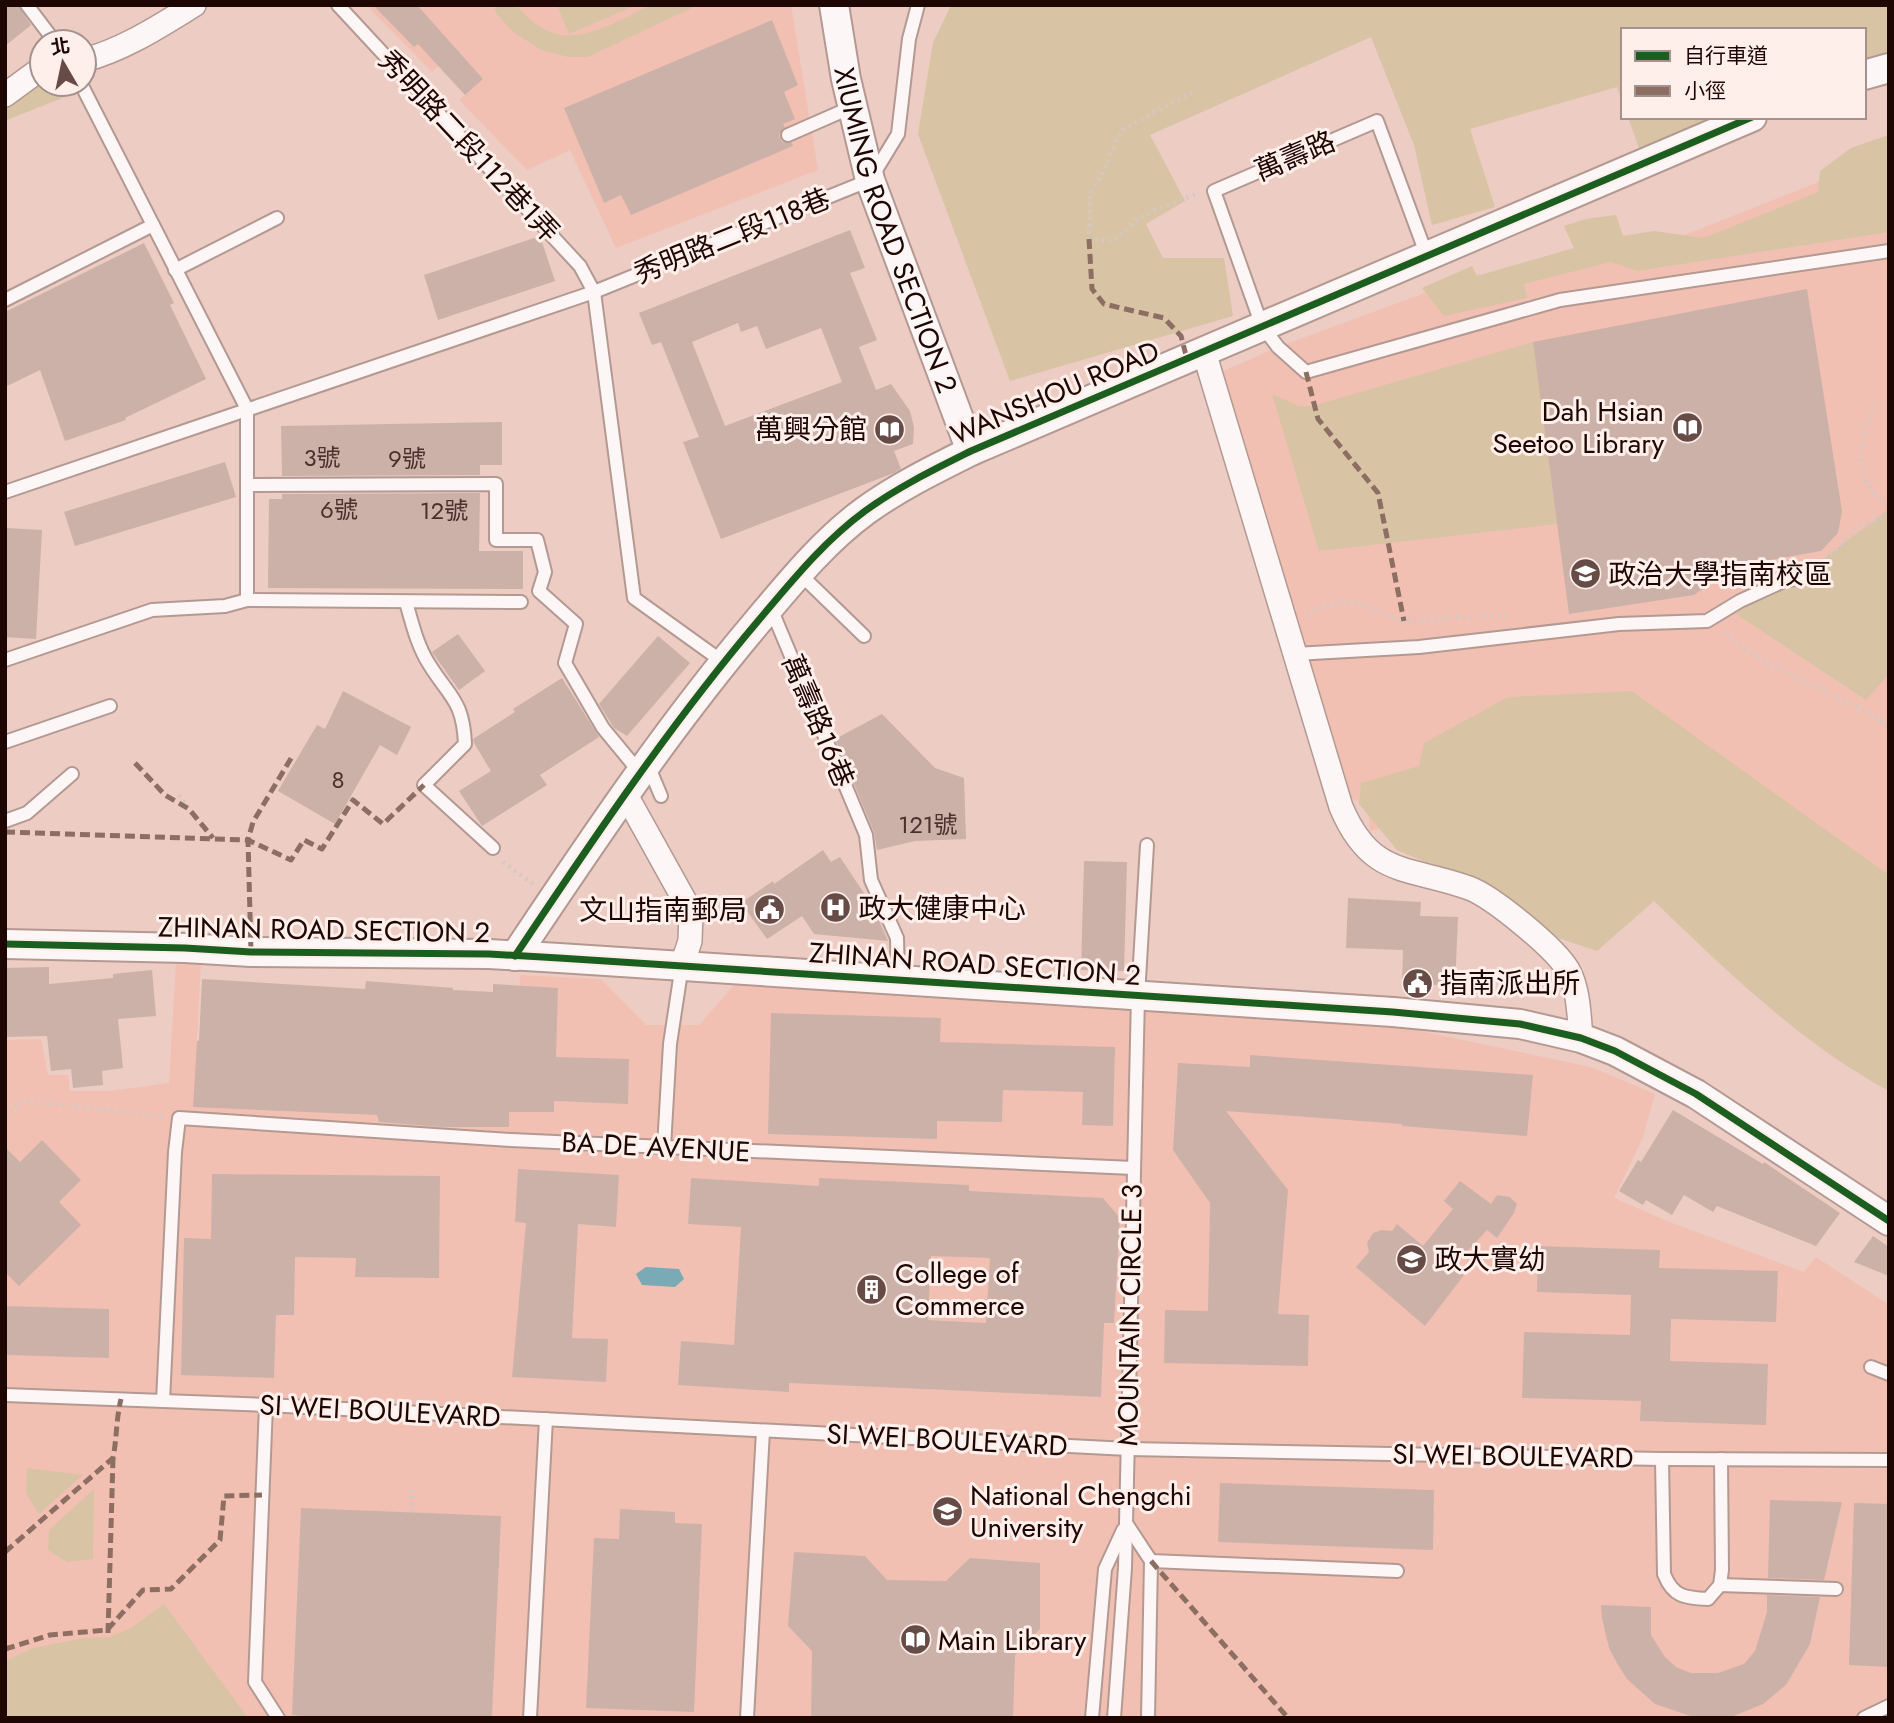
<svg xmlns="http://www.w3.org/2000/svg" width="1894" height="1723" viewBox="0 0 1894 1723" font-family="Jost,'Noto Sans TC',sans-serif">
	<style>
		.built { fill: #f2c0b2 }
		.green { fill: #d8c3a5 }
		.water { fill: #79aab5 }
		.building { fill: #ccb1a9; fill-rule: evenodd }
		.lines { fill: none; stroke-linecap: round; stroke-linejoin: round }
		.service-casing { stroke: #b49992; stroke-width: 16 }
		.minor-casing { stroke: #b49992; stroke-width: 26 }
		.tertiary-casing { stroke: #b49992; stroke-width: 32 }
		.path { stroke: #d2c8c6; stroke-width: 4.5; stroke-dasharray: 2 5; stroke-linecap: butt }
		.service { stroke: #fcf7f6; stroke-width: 12 }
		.minor { stroke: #fcf7f6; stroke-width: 23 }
		.tertiary { stroke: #fcf7f6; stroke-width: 28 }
		.quiet { stroke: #8d6e63; stroke-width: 5; stroke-dasharray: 10 5; stroke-linecap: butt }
		.cycleway-casing { stroke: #ffefeb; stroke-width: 11 }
		.cycleway { stroke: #1b5e20; stroke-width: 7 }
		.labels { text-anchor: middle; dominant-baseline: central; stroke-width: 6; stroke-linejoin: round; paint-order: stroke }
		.number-label { font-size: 24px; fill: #4a312c }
		.street-label { font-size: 28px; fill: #1e0602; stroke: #ffefeb }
		.poi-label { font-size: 28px; fill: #1e0602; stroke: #ffefeb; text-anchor: start }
	</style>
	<rect width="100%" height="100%" fill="#ecccc3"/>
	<g class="built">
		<path d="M 366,5 L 791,5 L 818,170 L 616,248 L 570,150 L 527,170 L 459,100 L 483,79 L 456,51 L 432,72 Z"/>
		<path d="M 1889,154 L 1889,986 L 1716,884 L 1392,825 L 1370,831 L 1368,805 L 1350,798 L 1221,372 L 1278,347 L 1471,276 L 1672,240 Z"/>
		<path d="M 176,962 L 201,963 L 197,1040 L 517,1084 L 520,975 L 601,979 L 646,1025 L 699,1025 L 735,984 L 1190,1010 L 1401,1027 L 1591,1067 L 1655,1094 L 1643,1137 L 1614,1198 L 1667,1221 L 1804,1272 L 1816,1257 L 1889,1305 L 1889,1718 L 5,1718 L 5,1040 L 41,1039 L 48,1075 L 68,1075 L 70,1091 L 110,1091 L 169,1083 Z"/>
	</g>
	<g class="green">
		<path d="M 494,5 L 516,5 C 552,46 578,40 623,19 C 633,15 644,7 653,5 C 667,3 684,5 698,5 L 588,57 L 568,57 L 541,50 L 513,32 L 496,13 Z"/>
		<path d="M 557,5 L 637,5 L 569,34 Z"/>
		<path d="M 951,5 L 1889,5 L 1889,52 L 1864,61 L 1864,30 L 1623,30 L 1623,103 L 1617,87 L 1470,129 L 1495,207 L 1432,225 L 1414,145 L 1371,37 L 1150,135 L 1185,201 L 1146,224 L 1163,258 L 1224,258 L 1233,316 L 1010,381 L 918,134 L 933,43 Z"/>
		<path d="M 42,79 L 42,84 L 74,84 L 77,92 L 7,120 L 5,106 Z"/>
		<path d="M 1628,117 L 1724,117 L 1640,151 Z"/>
		<path d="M 1889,135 L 1889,232 L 1637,271 L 1611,262 L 1524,284 L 1527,298 L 1444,316 L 1422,288 L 1472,266 L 1477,276 L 1574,248 L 1564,226 L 1586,219 L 1616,215 L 1623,236 L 1654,231 L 1704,238 L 1818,192 L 1820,171 L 1851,148 Z"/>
		<path d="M 1533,342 L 1557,524 L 1319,551 L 1272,394 L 1299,406 L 1312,406 Z"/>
		<path d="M 1889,509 L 1889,674 L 1866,700 L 1736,614 L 1760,589 L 1790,584 Z"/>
		<path d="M 1632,691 L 1889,875 L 1889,1091 C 1800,1043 1726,970 1654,901 L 1597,951 L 1558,938 L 1490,889 L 1397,850 L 1359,804 L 1361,783 L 1419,766 L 1424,743 L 1508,697 Z"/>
		<path d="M 27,1468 L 83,1475 L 39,1514 L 26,1493 Z"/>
		<path d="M 94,1489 L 93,1559 L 67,1562 L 48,1550 L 49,1530 Z"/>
		<path d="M 164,1604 L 248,1718 L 5,1718 L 5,1661 L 33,1648 L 84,1638 L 109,1637 L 131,1628 Z"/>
	</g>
	<path class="water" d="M 646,1267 L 679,1269 L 684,1279 L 675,1287 L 642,1285 L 636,1274 Z"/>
	<g class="building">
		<path d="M 5,5 L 18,5 L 31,25 L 5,46 Z"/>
		<path d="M 373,5 L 417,5 L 483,79 L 465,95 L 418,44 L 414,47 Z"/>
		<path d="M 772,20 L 798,85 L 784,92 L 795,119 L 783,124 L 785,127 L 779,135 L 782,142 L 792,143 L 793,146 L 631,215 L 621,195 L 604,203 L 564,108 Z"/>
		<path d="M 850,230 L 865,268 L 850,273 L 877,340 L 859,347 L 876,390 L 891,384 L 910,411 L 914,427 L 913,444 L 894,451 L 901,469 L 894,473 L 721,539 L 683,442 L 699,437 L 661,342 L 652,345 L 639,313 ZM 738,323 L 741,332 L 757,326 L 766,349 L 821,328 L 842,382 L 725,426 L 692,342 Z"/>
		<path d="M 540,236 L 555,281 L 438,320 L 424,275 Z"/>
		<path d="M 144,243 L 174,303 L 170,305 L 206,379 L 125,418 L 126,420 L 65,441 L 40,370 L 5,387 L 5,312 Z"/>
		<path d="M 1807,289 L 1842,511 L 1838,533 L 1821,551 L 1735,566 L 1694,595 L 1569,614 L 1533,342 Z"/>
		<path d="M 502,422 L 502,465 L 480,465 L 480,475 L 282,476 L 281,426 Z"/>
		<path d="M 225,462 L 236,497 L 75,546 L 64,512 Z"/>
		<path d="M 480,493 L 479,551 L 523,551 L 523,589 L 268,588 L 269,499 L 282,499 L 282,494 Z"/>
		<path d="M 7,528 L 42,530 L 36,639 L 5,637 Z"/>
		<path d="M 458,634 L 485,671 L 459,690 L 432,652 Z"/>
		<path d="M 658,636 L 690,663 L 627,736 L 614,728 L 599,704 Z"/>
		<path d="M 562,678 L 599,737 L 540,775 L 547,785 L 482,826 L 459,791 L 491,771 L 474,743 L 473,739 L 515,712 L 513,709 Z"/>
		<path d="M 343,691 L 411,727 L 397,755 L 380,745 L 335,824 L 278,791 L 317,725 L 325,729 Z"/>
		<path d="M 882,714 L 935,768 L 964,778 L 966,839 L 915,841 L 877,850 L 874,832 L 835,739 Z"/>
		<path d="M 823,850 L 831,862 L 840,857 L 873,907 L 888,941 L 814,934 L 802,916 L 767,939 L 741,903 L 773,881 L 774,884 Z"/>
		<path d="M 1084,861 L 1127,862 L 1124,971 L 1081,970 Z"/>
		<path d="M 1348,898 L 1421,902 L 1420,916 L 1458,917 L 1455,986 L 1402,983 L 1403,950 L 1346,948 Z"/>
		<path d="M 49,967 L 49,984 L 113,978 L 113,974 L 152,970 L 156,1016 L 118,1019 L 123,1068 L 102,1071 L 103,1085 L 73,1088 L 71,1069 L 51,1071 L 47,1036 L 5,1037 L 5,968 Z"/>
		<path d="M 202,979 L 365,989 L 366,981 L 453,988 L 453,990 L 493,992 L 493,984 L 558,988 L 556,1057 L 629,1059 L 628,1104 L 554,1101 L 554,1112 L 509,1112 L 509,1127 L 442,1127 L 379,1122 L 377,1115 L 193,1107 L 197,1041 L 199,1041 Z"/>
		<path d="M 771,1013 L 941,1018 L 940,1042 L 1115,1047 L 1113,1126 L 1082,1125 L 1083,1092 L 1003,1090 L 1002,1122 L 937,1121 L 937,1139 L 768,1134 Z"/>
		<path d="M 1250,1055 L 1533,1075 L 1527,1136 L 1402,1126 L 1402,1124 L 1226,1111 L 1288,1190 L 1278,1314 L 1309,1315 L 1308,1366 L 1164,1363 L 1165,1310 L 1208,1311 L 1210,1203 L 1173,1150 L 1178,1063 L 1250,1067 Z"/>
		<path d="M 1673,1110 L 1763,1164 L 1764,1162 L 1840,1213 L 1816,1246 L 1717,1206 L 1713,1212 L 1684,1195 L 1672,1215 L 1646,1200 L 1643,1205 L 1619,1191 L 1638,1160 L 1641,1162 Z"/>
		<path d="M 42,1140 L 81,1180 L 59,1202 L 81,1225 L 19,1286 L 5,1272 L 5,1147 L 20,1162 Z"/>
		<path d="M 518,1169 L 619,1175 L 616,1227 L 578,1224 L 572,1338 L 608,1339 L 606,1382 L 512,1377 L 526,1223 L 515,1222 Z"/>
		<path d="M 212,1174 L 440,1176 L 439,1278 L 355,1277 L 356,1258 L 295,1257 L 294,1315 L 276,1315 L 274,1378 L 181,1375 L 184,1238 L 211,1239 Z"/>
		<path d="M 691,1178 L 819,1186 L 819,1178 L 969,1185 L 969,1191 L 1103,1198 L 1120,1218 L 1114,1323 L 1104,1323 L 1101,1397 L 789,1383 L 789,1392 L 678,1385 L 681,1341 L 734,1345 L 741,1227 L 688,1224 ZM 931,1256 L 990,1258 L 986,1323 L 928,1320 Z"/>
		<path d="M 1460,1181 L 1491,1204 L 1497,1195 L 1510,1197 L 1517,1204 L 1514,1213 L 1497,1238 L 1487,1230 L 1453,1267 L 1464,1275 L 1425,1326 L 1356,1267 L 1369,1252 L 1367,1243 L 1373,1233 L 1382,1230 L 1392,1231 L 1397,1224 L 1423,1246 L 1453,1209 L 1444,1201 Z"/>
		<path d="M 1873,1236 L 1889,1247 L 1889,1276 L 1854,1262 Z"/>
		<path d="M 1538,1246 L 1660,1250 L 1659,1268 L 1778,1271 L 1776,1322 L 1671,1319 L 1670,1361 L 1768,1364 L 1766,1425 L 1640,1421 L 1641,1401 L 1522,1398 L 1524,1332 L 1630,1335 L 1631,1295 L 1537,1292 Z"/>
		<path d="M 5,1306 L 109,1309 L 109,1358 L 5,1355 Z"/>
		<path d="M 1220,1483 L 1434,1490 L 1433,1550 L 1218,1542 Z"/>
		<path d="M 1770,1500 L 1842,1502 L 1824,1580 L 1768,1578 Z"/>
		<path d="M 1854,1503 L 1889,1504 L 1889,1667 L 1849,1665 Z"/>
		<path d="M 301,1508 L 501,1516 L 492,1717 L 322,1718 L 292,1715 Z"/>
		<path d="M 620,1509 L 675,1512 L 675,1523 L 702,1524 L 694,1712 L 586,1708 L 594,1538 L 619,1539 Z"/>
		<path d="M 794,1552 L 865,1556 L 887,1580 L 946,1581 L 970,1558 L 1040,1563 L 1040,1629 L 1015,1655 L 1013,1718 L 811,1718 L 812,1651 L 788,1626 Z"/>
		<path d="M 1767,1595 L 1820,1597 L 1810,1644 L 1786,1685 L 1763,1704 L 1729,1718 L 1696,1718 L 1655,1704 L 1627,1679 L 1618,1665 L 1609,1648 L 1602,1618 L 1601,1605 L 1651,1607 L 1651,1635 L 1665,1657 L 1676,1667 L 1691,1673 L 1718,1673 L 1744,1664 L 1755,1651 L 1767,1612 Z"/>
	</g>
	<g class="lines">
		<defs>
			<g id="service">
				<path d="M 27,5 L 55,42"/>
				<path d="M 338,5 L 580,266 L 594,292 L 634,598 L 723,662"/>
				<path d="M 81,84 L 247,409 L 247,600"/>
				<path d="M 788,135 L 852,107"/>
				<path d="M 1427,256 L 1377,121 L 1214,191 L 1262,326 L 1278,347 L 1306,372 L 1560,300 L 1889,251"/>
				<path d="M 175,270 L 277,218"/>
				<path d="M 5,300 L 153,225"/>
				<path d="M 247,485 L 496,484 L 496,540 L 537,540 L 545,572 L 539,591 L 576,624 L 565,663 L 603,728 L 641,774"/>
				<path d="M 5,492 L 594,292 L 870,180 L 898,134 L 909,39 L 918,5"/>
				<path d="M 799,573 L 864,636"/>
				<path d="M 406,602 C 412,623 417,645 429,664 C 450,698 463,700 465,744 L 424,785 L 493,848"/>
				<path d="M 770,606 L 866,835 L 871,880 L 897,938 L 898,980"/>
				<path d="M 1295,654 L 1419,647 L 1619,624 L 1707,621 L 1740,601 L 1784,581 L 1806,577"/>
				<path d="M 5,660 L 152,610 L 225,606 L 247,600 L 521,602"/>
				<path d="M 5,742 L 110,706"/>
				<path d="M 648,765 L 661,796"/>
				<path d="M 5,821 L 27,813 L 72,774"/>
				<path d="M 664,1147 L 670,1044 L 682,965"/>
				<path d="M 1871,1367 L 1889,1374"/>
				<path d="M 5,1395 L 266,1405 L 1128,1449 L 1662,1459 L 1889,1460"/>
				<path d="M 163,1401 L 175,1152 L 179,1118 L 511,1140 L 1133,1168"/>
				<path d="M 266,1405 L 255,1682 L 278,1718"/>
				<path d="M 1662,1459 L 1664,1574 C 1673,1597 1685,1598 1708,1599 L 1720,1585 L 1722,1570 L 1721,1459"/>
				<path d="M 1126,1523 L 1151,1561 L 1148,1718"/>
				<path d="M 1151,1561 L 1397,1571"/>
				<path d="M 1720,1585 L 1836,1589"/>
				<path d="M 530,1718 L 546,1419"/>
				<path d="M 747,1718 L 763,1431"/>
				<path d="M 1092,1718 L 1105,1569 L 1123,1530"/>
				<path d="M 1114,1718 L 1125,1568 L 1138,996 L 1147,845"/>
				<path d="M 1864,1718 L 1889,1706"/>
			</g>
			<g id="minor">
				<path d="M 84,60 C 123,50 160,26 194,5"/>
				<path d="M 5,95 L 35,73 L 42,71"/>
				<path d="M 1204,352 L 1341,807 C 1371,878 1408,866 1469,888 C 1493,897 1555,948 1568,970 C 1579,989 1579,1017 1581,1038"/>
				<path d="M 626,795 L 691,912 L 690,941 L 682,965"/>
			</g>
			<g id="tertiary">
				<path id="s1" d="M 834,5 L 846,79 L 870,180 L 971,451"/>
				<path d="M 1864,75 L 1889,68"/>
				<path d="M 5,944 L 185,948 L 251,952 L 489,954 L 559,958 L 1393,1012 L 1520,1024 L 1581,1038 L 1615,1051 L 1696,1094 L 1889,1221"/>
				<path d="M 515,956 C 591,842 669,726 758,621 C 791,582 824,541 865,511 C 898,487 935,469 971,451 L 1752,117"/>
			</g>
		</defs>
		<use href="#service" class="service-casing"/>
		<use href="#minor" class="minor-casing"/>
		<use href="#tertiary" class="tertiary-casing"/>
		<g class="path">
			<path d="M 1192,92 L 1124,129 L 1116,140 L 1105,170 L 1089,194 L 1089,239 L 1115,241 L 1139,217 L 1196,194"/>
			<path d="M 1874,405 C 1859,443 1851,480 1889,507"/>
			<path d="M 1819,562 L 1823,562 L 1859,526 L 1889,515"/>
			<path d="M 1307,613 C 1327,606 1347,597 1367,606 C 1380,611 1390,619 1404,621 L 1506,615"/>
			<path d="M 1722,632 L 1759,658 L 1871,714 L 1889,727"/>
			<path d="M 179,795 L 189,809"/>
			<path d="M 503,862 L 533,884"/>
			<path d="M 5,1116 L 22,1101 L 162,1116"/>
			<path d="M 411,1512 L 412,1488"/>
		</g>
		<use href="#service" class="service"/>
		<use href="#minor" class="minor"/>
		<use href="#tertiary" class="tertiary"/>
		<g class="quiet">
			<path d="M 1089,239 L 1092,289 L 1104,304 L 1164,318 L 1181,336 L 1187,359"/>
			<path d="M 1306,372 L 1318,419 L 1378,493 L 1404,621"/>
			<path d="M 135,763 L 165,795 L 189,809 L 213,838"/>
			<path d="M 5,832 L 248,840 L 291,860 L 304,840 L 322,849 L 353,800 L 383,824 L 424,785"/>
			<path d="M 251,952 L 248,840 L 253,822 L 293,755"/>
			<path d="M 5,1552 L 113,1458 C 117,1438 116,1419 121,1399"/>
			<path d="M 1151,1561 L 1288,1718"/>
			<path d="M 108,1633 L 113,1458"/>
			<path d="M 5,1649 L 50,1635 L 107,1630 L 143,1590 L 171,1589 L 220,1540 L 224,1496 L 262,1495"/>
		</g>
		<defs>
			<g id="cycleway">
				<path d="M 5,944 L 185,948 L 251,952 L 489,954 L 559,958 L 1393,1012 L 1520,1024 L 1581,1038 L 1615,1051 L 1696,1094 L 1889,1221"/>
				<path d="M 515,956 C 591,842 669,726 758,621 C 791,582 824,541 865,511 C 898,487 935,469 971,451 L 1752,117"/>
			</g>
		</defs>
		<use href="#cycleway" class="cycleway-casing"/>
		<use href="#cycleway" class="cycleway"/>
	</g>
	<defs>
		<symbol id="library-disc" viewBox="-11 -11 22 22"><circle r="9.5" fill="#664b46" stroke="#ffefeb"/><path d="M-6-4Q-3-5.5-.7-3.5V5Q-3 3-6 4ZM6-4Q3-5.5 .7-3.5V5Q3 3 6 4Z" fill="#fff"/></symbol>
		<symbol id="university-disc" viewBox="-11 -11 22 22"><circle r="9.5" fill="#664b46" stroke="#ffefeb"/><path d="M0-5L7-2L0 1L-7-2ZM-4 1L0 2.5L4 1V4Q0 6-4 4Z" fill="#fff"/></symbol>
		<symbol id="hospital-disc" viewBox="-11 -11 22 22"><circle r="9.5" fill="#664b46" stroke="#ffefeb"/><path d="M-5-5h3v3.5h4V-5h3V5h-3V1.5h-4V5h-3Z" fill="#fff"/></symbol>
		<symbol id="civic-disc" viewBox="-11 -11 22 22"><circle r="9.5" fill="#664b46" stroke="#ffefeb"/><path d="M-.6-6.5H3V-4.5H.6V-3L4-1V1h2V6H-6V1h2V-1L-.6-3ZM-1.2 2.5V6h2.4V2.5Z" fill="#fff"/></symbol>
		<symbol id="school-disc" viewBox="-11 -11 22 22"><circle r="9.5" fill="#664b46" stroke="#ffefeb"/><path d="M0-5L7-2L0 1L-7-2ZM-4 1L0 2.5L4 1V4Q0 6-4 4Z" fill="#fff"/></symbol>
		<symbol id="building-disc" viewBox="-11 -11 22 22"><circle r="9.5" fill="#664b46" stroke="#ffefeb"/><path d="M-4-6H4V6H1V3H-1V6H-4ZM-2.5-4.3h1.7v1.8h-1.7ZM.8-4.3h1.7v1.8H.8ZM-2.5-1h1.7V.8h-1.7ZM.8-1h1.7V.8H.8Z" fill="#fff"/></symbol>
	</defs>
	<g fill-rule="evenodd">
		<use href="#library-disc" x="1670" y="410" width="35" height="35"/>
		<use href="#library-disc" x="872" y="412" width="35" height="35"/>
		<use href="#university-disc" x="1568" y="556" width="35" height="35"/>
		<use href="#hospital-disc" x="818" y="890" width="35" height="35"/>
		<use href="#civic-disc" x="752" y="892" width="35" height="35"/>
		<use href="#civic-disc" x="1400" y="966" width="35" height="35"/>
		<use href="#school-disc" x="1394" y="1242" width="35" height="35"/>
		<use href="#building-disc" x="854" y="1272" width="35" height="35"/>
		<use href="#university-disc" x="930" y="1494" width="35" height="35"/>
		<use href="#library-disc" x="898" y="1622" width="35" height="35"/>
	</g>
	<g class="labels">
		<g class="number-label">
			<text x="322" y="457">3號</text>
			<text x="407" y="458">9號</text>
			<text x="339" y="509">6號</text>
			<text x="444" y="510">12號</text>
			<text x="338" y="779">8</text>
			<text x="928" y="824">121號</text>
		</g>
		<g class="street-label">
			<text transform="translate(469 146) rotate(47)">秀明路二段112巷1弄</text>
			<text transform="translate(1295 156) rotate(-23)">萬壽路</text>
			<text stroke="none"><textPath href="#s1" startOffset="234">XIUMING ROAD SECTION 2</textPath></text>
			<text transform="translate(732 236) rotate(-22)">秀明路二段118巷</text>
			<text transform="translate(1055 393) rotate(-23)">WANSHOU ROAD</text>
			<text transform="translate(818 721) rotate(67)">萬壽路16巷</text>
			<text transform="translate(324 930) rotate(1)">ZHINAN ROAD SECTION 2</text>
			<text transform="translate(975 964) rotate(4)">ZHINAN ROAD SECTION 2</text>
			<text transform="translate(656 1147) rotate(3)">BA DE AVENUE</text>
			<text transform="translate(1130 1315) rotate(-89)">MOUNTAIN CIRCLE 3</text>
			<text transform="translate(380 1411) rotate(3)">SI WEI BOULEVARD</text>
			<text transform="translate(947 1440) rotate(3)">SI WEI BOULEVARD</text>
			<text transform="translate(1513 1456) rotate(1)">SI WEI BOULEVARD</text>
		</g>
		<g class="poi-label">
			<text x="1664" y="411" text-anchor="end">Dah Hsian<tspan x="1664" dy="32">Seetoo Library</tspan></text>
			<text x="867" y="429" text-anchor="end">萬興分館</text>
			<text x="1608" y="574">政治大學指南校區</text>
			<text x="858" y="908">政大健康中心</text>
			<text x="747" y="910" text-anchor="end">文山指南郵局</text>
			<text x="1440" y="983">指南派出所</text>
			<text x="1434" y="1259">政大實幼</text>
			<text x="895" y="1273">College of<tspan x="895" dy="32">Commerce</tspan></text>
			<text x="970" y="1495">National Chengchi<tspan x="970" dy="32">University</tspan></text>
			<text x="938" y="1640">Main Library</text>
		</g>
	</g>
	<rect width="1894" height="1723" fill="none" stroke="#1e0602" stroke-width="14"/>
	<rect x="1621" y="28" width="245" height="91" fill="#ffefeb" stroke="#a5928e" stroke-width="2"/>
	<rect x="1635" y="51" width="35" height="10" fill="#1b5e20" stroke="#a5928e" stroke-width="2"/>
	<text x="1684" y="63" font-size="21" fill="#1e0602">自行車道</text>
	<rect x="1635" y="86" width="35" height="10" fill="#8d6e63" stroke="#a5928e" stroke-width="2"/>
	<text x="1684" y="98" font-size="21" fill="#1e0602">小徑</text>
	<g transform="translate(63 63) rotate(351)"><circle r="33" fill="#ffefeb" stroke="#a5928e" stroke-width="2"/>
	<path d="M0-5L12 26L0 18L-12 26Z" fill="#664b46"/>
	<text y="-10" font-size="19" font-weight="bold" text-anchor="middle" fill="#1e0602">北</text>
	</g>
</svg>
